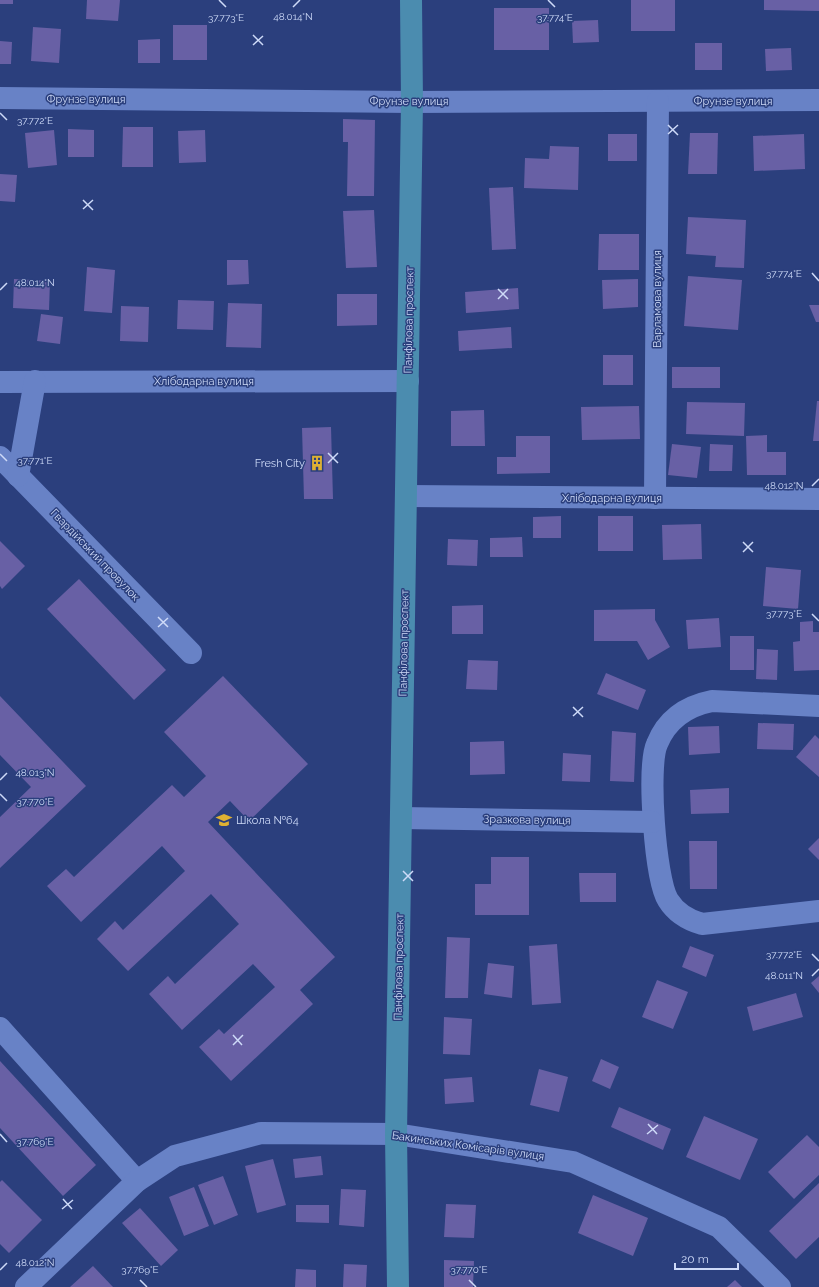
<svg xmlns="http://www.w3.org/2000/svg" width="819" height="1287" viewBox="0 0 819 1287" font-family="Raleway,sans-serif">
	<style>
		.building { fill: #6860a5 }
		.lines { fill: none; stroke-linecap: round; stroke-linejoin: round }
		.minor { stroke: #6882c6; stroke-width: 22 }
		.major { stroke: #4b8caf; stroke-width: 22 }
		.ticks { fill: none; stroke: #cedaf8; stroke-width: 1.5 }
		.labels { text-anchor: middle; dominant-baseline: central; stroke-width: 3; stroke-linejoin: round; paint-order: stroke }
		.street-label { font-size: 11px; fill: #cedaf8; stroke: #2b3f7d }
		.poi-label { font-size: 11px; fill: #cedaf8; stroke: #2b3f7d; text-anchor: end }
		.ticks-label { font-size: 10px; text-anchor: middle; fill: #cedaf8; stroke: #2b3f7d; stroke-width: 3; stroke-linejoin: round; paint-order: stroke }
	</style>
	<rect width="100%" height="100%" fill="#2b3f7d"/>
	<g class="building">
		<rect x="0" y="0" width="13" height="4"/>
		<path d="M 87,0 L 120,0 L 118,21 L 86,19 Z"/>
		<rect x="631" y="0" width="44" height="31"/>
		<path d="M 764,0 L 819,0 L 819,11 L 764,10 Z"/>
		<rect x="494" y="8" width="55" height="42"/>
		<path d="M 598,20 L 599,42 L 573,43 L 572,21 Z"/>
		<rect x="173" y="25" width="34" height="35"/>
		<path d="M 33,27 L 61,29 L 59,63 L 31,61 Z"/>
		<path d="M 160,39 L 160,63 L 138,63 L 138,40 Z"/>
		<path d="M 0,41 L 12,42 L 11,64 L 0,64 Z"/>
		<rect x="695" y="43" width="27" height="27"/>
		<path d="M 791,48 L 792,70 L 766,71 L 765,49 Z"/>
		<path d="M 343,119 L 375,120 L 374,196 L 347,196 L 348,142 L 343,142 Z"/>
		<path d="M 123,127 L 153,127 L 153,167 L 122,167 Z"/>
		<path d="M 68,129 L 94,130 L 94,157 L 68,157 Z"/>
		<path d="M 54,130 L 57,165 L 28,168 L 25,133 Z"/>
		<path d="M 205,130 L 206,162 L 179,163 L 178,131 Z"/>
		<path d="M 690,133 L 718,133 L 717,174 L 688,174 Z"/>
		<rect x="608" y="134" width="29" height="27"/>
		<path d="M 804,134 L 805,169 L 754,171 L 753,136 Z"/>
		<path d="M 550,146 L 579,147 L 578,190 L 524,188 L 525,158 L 549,159 Z"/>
		<path d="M 0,174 L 17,175 L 15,202 L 0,201 Z"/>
		<path d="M 513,187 L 516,249 L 492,250 L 489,188 Z"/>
		<path d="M 374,210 L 377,267 L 346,268 L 343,211 Z"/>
		<path d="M 688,217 L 746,220 L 744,268 L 715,267 L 716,256 L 686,254 Z"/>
		<path d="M 599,234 L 639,234 L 639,270 L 598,270 Z"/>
		<path d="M 227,260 L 248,260 L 249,284 L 227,285 Z"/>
		<path d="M 87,267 L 115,270 L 112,313 L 84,311 Z"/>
		<path d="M 688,276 L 742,280 L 738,330 L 684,326 Z"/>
		<path d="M 14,279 L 50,281 L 49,310 L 13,308 Z"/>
		<path d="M 638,279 L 638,307 L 603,309 L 602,280 Z"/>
		<path d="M 518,288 L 519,309 L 466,313 L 465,292 Z"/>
		<path d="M 337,294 L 377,294 L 377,325 L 337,326 Z"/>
		<path d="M 178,300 L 214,301 L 213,330 L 177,329 Z"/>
		<path d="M 228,303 L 262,304 L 261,348 L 226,347 Z"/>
		<path d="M 809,305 L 819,305 L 819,322 L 816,322 Z"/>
		<path d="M 121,306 L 149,307 L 148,342 L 120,341 Z"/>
		<path d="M 41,314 L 63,317 L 60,344 L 37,341 Z"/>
		<path d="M 511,327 L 512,348 L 459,351 L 458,331 Z"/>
		<rect x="603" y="355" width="30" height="30"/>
		<rect x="672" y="367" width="48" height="21"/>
		<path d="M 817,401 L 819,401 L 819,441 L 813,441 Z"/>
		<path d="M 687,402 L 745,403 L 744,436 L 686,434 Z"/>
		<path d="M 639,406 L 640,439 L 582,440 L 581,407 Z"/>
		<path d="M 484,410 L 485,446 L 451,446 L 451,411 Z"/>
		<path d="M 331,427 L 333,499 L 304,499 L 302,428 Z"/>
		<path d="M 767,435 L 767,452 L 786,452 L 786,475 L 747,475 L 746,436 Z"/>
		<path d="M 516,436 L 550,436 L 550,473 L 497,474 L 497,457 L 516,457 Z"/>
		<path d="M 672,444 L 701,447 L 697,478 L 668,475 Z"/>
		<path d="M 710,444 L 733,445 L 732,471 L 709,471 Z"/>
		<path d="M 561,516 L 561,538 L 533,538 L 533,517 Z"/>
		<rect x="598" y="516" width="35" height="35"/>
		<path d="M 701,524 L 702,559 L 663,560 L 662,525 Z"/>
		<path d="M 522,537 L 523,557 L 490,557 L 490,538 Z"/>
		<path d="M 448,539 L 478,540 L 477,566 L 447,565 Z"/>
		<path d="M 0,541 L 25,566 L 2,589 L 0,586 Z"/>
		<path d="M 766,567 L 801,570 L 798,609 L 763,606 Z"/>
		<path d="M 79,579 L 166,670 L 134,700 L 47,609 Z"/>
		<path d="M 483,605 L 483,634 L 452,634 L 452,606 Z"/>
		<path d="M 655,609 L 655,620 L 670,647 L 648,660 L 637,641 L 594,641 L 594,610 Z"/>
		<path d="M 719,618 L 721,647 L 688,649 L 686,620 Z"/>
		<path d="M 813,621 L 813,632 L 819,632 L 819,670 L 794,671 L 793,642 L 800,641 L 800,622 Z"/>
		<rect x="730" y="636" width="24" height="34"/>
		<path d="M 757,649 L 778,650 L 777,680 L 756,679 Z"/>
		<path d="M 468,660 L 498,661 L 497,690 L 466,689 Z"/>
		<path d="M 606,673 L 646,690 L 638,710 L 597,694 Z"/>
		<path d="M 223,676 L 308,764 L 249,821 L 230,801 L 208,822 L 335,957 L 300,990 L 313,1004 L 231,1081 L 199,1047 L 219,1029 L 224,1034 L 275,987 L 253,964 L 182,1030 L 149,994 L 168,976 L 175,984 L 239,924 L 211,894 L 128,971 L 97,939 L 115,921 L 123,930 L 185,871 L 162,846 L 81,922 L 47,886 L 66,869 L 74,877 L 172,785 L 184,797 L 206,776 L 164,732 Z"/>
		<path d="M 0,696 L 86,786 L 0,868 L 0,817 L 31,787 L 0,755 Z"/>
		<path d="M 758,723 L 794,724 L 793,750 L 757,749 Z"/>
		<path d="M 719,726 L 720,753 L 689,755 L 688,727 Z"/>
		<path d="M 612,731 L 636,733 L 634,782 L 610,781 Z"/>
		<path d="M 815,735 L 819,739 L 819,777 L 796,757 Z"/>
		<path d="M 504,741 L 505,774 L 470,775 L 470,742 Z"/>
		<path d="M 563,753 L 591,755 L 590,782 L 562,781 Z"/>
		<path d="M 729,788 L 729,813 L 691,814 L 690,790 Z"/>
		<path d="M 819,838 L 819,860 L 808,849 Z"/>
		<path d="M 689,841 L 717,841 L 717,889 L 690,889 Z"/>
		<path d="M 491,857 L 529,857 L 529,915 L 475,915 L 475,884 L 491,884 Z"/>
		<path d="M 579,873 L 616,873 L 616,902 L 580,902 Z"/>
		<path d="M 447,937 L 470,938 L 468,998 L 445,998 Z"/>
		<path d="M 557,944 L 561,1003 L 532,1005 L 529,946 Z"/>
		<path d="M 690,946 L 714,955 L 706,977 L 682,967 Z"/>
		<path d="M 488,963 L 514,966 L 512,998 L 484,994 Z"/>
		<path d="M 819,976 L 819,993 L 811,983 Z"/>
		<path d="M 657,980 L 688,992 L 673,1029 L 642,1017 Z"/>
		<path d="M 796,993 L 803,1017 L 753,1031 L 747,1007 Z"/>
		<path d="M 444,1017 L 472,1019 L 470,1055 L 443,1054 Z"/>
		<path d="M 601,1059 L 619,1067 L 610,1089 L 592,1081 Z"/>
		<path d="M 0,1061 L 96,1165 L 63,1196 L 0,1128 Z"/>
		<path d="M 539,1069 L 568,1077 L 559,1112 L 530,1105 Z"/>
		<path d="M 472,1077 L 474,1102 L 445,1104 L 444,1079 Z"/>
		<path d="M 619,1107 L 671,1129 L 663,1150 L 611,1127 Z"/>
		<path d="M 704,1116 L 758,1139 L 740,1180 L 686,1157 Z"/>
		<path d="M 807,1135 L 819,1147 L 819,1175 L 794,1199 L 768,1172 Z"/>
		<path d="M 321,1156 L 323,1175 L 295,1178 L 293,1159 Z"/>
		<path d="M 273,1159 L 286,1205 L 257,1213 L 245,1166 Z"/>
		<path d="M 223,1176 L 238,1215 L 214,1225 L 198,1185 Z"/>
		<path d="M 2,1180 L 42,1220 L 9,1253 L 0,1244 L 0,1182 Z"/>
		<path d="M 819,1183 L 819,1237 L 796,1259 L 769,1231 Z"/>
		<path d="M 194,1187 L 209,1226 L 184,1236 L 169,1197 Z"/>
		<path d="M 341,1189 L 366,1190 L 364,1227 L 339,1225 Z"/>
		<path d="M 593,1195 L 648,1218 L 633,1256 L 578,1233 Z"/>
		<path d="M 446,1204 L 476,1205 L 474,1238 L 444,1237 Z"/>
		<path d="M 296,1205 L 329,1205 L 329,1223 L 296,1222 Z"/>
		<path d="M 140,1208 L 178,1250 L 161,1266 L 122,1223 Z"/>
		<path d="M 444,1260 L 474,1261 L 473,1287 L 444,1287 Z"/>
		<path d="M 344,1264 L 367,1265 L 366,1287 L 343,1287 Z"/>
		<path d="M 93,1266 L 113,1287 L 70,1287 Z"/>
		<path d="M 296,1269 L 316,1270 L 316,1287 L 295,1287 Z"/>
		<path d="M 735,1280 L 742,1287 L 727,1287 Z"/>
	</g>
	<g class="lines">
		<g class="minor">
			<path d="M 0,98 L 412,102 L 819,100"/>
			<path d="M 0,382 L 408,381"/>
			<path d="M 0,457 L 191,653"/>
			<path d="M 18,476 L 35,381"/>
			<path d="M 406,496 L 819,499"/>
			<path d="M 655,498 L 658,101"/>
			<path d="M 819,706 L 712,701 C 687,706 667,719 657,744 C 647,766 655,879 668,900 C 676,913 688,920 702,924 L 819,911"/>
			<path d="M 401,818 L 652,822"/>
			<path d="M 0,1028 L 137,1181"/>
			<path d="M 26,1287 L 137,1181 L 175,1156 L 261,1133 L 396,1134 L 573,1162 L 719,1227 L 780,1287"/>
		</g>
		<path class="major" d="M 398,1287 L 396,1134 L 412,102 L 411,0"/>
	</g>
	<path class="ticks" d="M 219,0 L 226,7M 548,0 L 555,7M 293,7 L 300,0M 253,35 L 263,45M 253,45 L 263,36M 0,113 L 7,120M 668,125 L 678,135M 668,134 L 678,125M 83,200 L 93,210M 83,209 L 93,200M 812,273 L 819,281M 498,289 L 508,299M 0,290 L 7,283M 498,299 L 508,289M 328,453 L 338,463M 0,454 L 7,461M 328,463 L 338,453M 812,486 L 819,479M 743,542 L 753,552M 743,552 L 753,542M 812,614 L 819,621M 158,617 L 168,627M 158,627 L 168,618M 573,707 L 583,717M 573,716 L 583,707M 0,780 L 7,773M 0,794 L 7,801M 403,871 L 413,881M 403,881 L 413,871M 812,954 L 819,961M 812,976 L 819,969M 233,1035 L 242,1045M 233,1045 L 243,1035M 648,1124 L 657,1134M 0,1134 L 7,1142M 647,1134 L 658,1125M 63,1199 L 72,1209M 62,1209 L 73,1200M 0,1270 L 7,1263M 140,1280 L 147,1287M 469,1280 L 476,1287"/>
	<defs>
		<symbol id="building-bare" viewBox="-9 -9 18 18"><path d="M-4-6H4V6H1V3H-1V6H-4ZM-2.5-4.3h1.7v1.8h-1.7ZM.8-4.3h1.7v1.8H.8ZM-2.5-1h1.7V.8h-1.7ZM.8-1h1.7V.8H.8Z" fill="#deb133" stroke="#2b3f7d" stroke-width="2.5" paint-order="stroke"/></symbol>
		<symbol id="school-bare" viewBox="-9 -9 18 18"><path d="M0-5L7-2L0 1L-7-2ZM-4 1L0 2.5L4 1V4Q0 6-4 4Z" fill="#deb133" stroke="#2b3f7d" stroke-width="2.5" paint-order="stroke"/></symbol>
	</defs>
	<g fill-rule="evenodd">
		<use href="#building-bare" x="306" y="452" width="22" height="22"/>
		<use href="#school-bare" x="213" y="809" width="22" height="22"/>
	</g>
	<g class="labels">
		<g class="street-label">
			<text x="86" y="99">Фрунзе вулиця</text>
			<text x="409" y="101">Фрунзе вулиця</text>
			<text x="733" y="101">Фрунзе вулиця</text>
			<text transform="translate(657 299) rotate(-90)">Варламова вулиця</text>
			<text transform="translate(409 320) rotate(-89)">Панфілова проспект</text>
			<text x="204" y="381">Хлібодарна вулиця</text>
			<text x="612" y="498">Хлібодарна вулиця</text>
			<text transform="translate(95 555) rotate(46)">Гвардійський провулок</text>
			<text transform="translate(404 643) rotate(-89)">Панфілова проспект</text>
			<text transform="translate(527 820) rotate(1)">Зразкова вулиця</text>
			<text transform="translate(399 967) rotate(-89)">Панфілова проспект</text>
			<text transform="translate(468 1146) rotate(8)">Бакинських Комісарів вулиця</text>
		</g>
		<g class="poi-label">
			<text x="305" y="463">Fresh City</text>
			<text x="236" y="820" text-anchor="start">Школа №64</text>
		</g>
	</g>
	<g class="ticks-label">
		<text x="293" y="20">48.014°N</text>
		<text x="226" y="21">37.773°E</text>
		<text x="555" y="21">37.774°E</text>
		<text x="35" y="124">37.772°E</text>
		<text x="784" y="277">37.774°E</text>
		<text x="35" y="286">48.014°N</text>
		<text x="35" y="464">37.771°E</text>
		<text x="784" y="489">48.012°N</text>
		<text x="784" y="617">37.773°E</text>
		<text x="35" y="776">48.013°N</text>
		<text x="35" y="805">37.770°E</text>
		<text x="784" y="958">37.772°E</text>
		<text x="784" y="979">48.011°N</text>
		<text x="35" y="1145">37.769°E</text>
		<text x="35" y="1266">48.012°N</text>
		<text x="140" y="1273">37.769°E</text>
		<text x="469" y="1273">37.770°E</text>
	</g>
	<path d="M675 1263v6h63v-6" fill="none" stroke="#cedaf8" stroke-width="2"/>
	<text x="681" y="1263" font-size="12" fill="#cedaf8" stroke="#2b3f7d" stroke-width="3" paint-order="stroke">20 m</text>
</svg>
